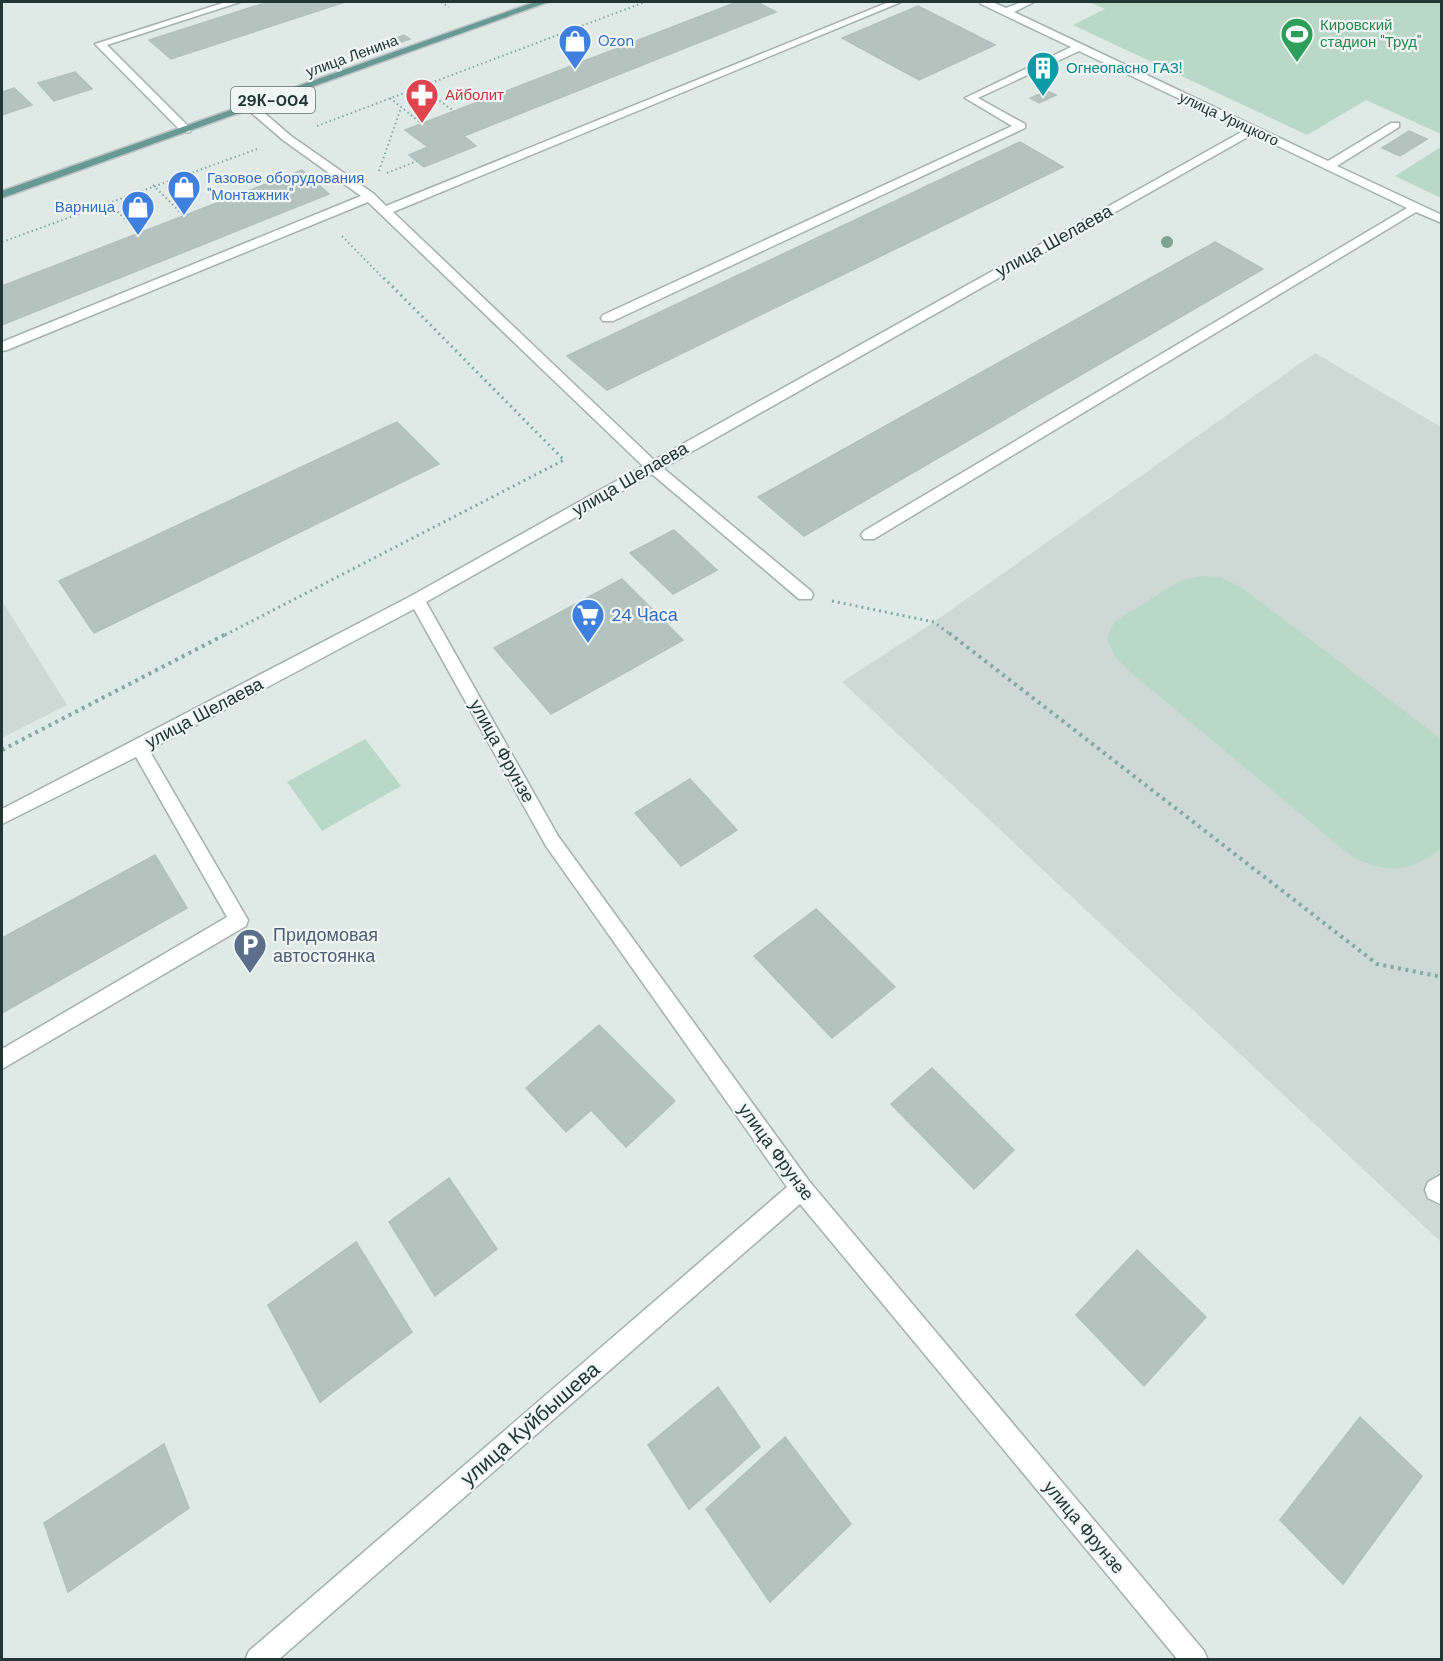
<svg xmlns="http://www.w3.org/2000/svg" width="1443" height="1661" viewBox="0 0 1443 1661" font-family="'DM Sans',sans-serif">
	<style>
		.built { fill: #ced8d5 }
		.green { fill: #bad8c7 }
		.building { fill: #b5c3bf; stroke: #b2c1be; stroke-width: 1.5 }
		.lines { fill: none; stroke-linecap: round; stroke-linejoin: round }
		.minor-casing { stroke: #a3b0ad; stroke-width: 3 }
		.major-casing { stroke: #bdc3c2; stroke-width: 3 }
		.path-far2 { stroke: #83a9a3; stroke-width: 2; stroke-dasharray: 1.5 3; stroke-linecap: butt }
		.path-far1 { stroke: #83a9a3; stroke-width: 3; stroke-dasharray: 2 4; stroke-linecap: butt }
		.path { stroke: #83a9a3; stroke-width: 4; stroke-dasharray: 3 4.5; stroke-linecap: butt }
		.minor { fill: #fff; fill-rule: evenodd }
		.major { fill: #689a95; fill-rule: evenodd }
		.tree { fill: #7fa393 }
		.labels { text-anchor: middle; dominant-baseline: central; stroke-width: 4.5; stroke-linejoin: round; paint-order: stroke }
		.far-leisure-label { font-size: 15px; fill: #27864d; stroke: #eff6f3; text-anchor: start }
		.far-shop-label { font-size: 15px; fill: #366cbe; stroke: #eff6f3; text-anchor: start }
		.far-street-label { font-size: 15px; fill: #223734; stroke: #eff6f3 }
		.far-culture-label { font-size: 15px; fill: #0d838f; stroke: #eff6f3; text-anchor: start }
		.far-health-label { font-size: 15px; fill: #be3a42; stroke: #eff6f3; text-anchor: start }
		.shield { fill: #eff6f3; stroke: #60706d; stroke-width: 1.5 }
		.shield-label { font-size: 16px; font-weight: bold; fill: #223734 }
		.street-label { font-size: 18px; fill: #223734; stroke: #eff6f3 }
		.shop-label { font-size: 18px; fill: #366cbe; stroke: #eff6f3; text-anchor: start }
		.service-label { font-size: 18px; fill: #4e5e75; stroke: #eff6f3; text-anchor: start }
		.near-street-label { font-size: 21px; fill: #223734; stroke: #eff6f3 }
	</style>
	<rect width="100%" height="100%" fill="#dfe9e6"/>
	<g class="built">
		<path d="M 1315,353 L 1441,427 L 1441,1242 L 842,682 L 934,622 Z"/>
		<path d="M 2,601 L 67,705 L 2,738 Z"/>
	</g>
	<g class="green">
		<path d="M 1089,2 L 1441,2 L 1441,134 L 1366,100 L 1307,135 L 1073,25 L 1105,9 Z"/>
		<path d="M 1441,147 L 1441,198 L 1395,176 Z"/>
		<path d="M 1200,576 L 1220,577 L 1241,587 L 1441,739 L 1441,848 C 1409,873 1389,874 1352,857 L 1127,669 L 1115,656 L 1107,640 L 1114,622 L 1180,581 Z"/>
		<path d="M 365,739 L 401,786 L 322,831 L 287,782 Z"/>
	</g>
	<g class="building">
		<path d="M 268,2 L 345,2 L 171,59 L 149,40 Z"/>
		<path d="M 737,2 L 757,2 L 776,12 L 464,136 L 476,146 L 424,167 L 409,155 L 428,147 L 405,130 Z"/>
		<path d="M 918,6 L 995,45 L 919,80 L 842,38 Z"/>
		<path d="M 404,35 L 410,39 L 387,47 L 381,43 Z"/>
		<path d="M 75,72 L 92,89 L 54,101 L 38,83 Z"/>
		<path d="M 14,88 L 32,105 L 2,115 L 2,92 Z"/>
		<path d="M 1047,91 L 1056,95 L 1039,103 L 1030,98 Z"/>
		<path d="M 1409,131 L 1427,139 L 1400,156 L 1382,148 Z"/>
		<path d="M 1020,142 L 1063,167 L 607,390 L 567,356 Z"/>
		<path d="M 302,170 L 329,194 L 2,325 L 2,286 Z"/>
		<path d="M 1215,242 L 1263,269 L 804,536 L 758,497 Z"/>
		<path d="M 397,422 L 439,464 L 94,633 L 59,581 Z"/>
		<path d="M 674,530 L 717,570 L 673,594 L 630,553 Z"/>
		<path d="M 622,579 L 683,640 L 551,714 L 494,648 Z"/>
		<path d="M 690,779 L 737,830 L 681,866 L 635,813 Z"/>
		<path d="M 155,855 L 187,908 L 2,1013 L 2,938 Z"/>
		<path d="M 816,909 L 895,987 L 832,1038 L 754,956 Z"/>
		<path d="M 599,1025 L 675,1101 L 626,1147 L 591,1110 L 566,1132 L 526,1088 Z"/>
		<path d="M 932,1068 L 1014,1150 L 974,1189 L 891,1104 Z"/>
		<path d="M 449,1178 L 497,1249 L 435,1296 L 389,1222 Z"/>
		<path d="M 356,1242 L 412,1332 L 320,1402 L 268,1305 Z"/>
		<path d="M 1137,1250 L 1206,1317 L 1144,1386 L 1076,1315 Z"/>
		<path d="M 718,1387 L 760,1447 L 689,1509 L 648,1445 Z"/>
		<path d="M 1360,1417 L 1422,1476 L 1343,1584 L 1280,1520 Z"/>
		<path d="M 785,1437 L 851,1524 L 770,1602 L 706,1509 Z"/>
		<path d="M 164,1444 L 189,1508 L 68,1592 L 44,1523 Z"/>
	</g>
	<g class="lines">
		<defs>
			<g id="minor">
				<path d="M 226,2 L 240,2 L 107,45 L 190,128 L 190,132 L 182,132 L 95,44 Z"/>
				<path d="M 889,2 L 901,2 L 393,212 L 654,460 L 1245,130 L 1079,51 L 978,98 L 1025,124 L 1025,128 L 613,321 L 603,321 L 601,318 L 603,315 L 1012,126 L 965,98 L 1071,47 L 981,4 L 980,2 L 992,2 L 1006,8 L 1022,2 L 1034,2 L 1014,12 L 1328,161 L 1391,123 L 1399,123 L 1399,127 L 1337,166 L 1442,215 L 1442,223 L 1416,212 L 874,539 L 864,539 L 861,535 L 864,531 L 1407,208 L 1253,134 L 663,468 L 811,591 L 813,595 L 811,599 L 799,599 L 652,474 L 426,602 L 558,836 L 809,1181 L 1204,1651 L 1208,1660 L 1178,1660 L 800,1204 L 278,1660 L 245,1660 L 249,1651 L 787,1187 L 546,846 L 414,609 L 149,750 L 248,920 L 246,926 L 2,1069 L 2,1049 L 227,917 L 136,757 L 2,824 L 2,809 L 411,596 L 643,466 L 368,202 L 7,350 L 2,351 L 2,342 L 361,196 L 283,140 L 247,109 L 247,105 L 255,105 L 291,136 L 374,194 L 386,206 Z"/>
				<path d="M 1442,1174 L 1442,1205 L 1428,1198 L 1425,1190 L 1428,1182 Z"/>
			</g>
			<path id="major" d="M 535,2 L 548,2 L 2,198 L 2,191 Z"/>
		</defs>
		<use href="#minor" class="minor-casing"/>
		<use href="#major" class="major-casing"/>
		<g class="path-far2">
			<path d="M 441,2 L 449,7"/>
			<path d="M 421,88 L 454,111"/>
			<path d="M 390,98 L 422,124"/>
			<path d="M 317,126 L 645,2"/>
			<path d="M 379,171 L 401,108"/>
			<path d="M 387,173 L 417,161"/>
			<path d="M 153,185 L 184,216"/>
			<path d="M 108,202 L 139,233"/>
			<path d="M 342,236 L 385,280"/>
			<path d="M 2,242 L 257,149"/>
		</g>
		<g class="path-far1">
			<path d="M 832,601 L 934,622 L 951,635"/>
			<path d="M 225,635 L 564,460 L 384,278"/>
		</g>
		<g class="path">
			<path d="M 949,633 L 1377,964 L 1442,977"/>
			<path d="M 2,750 L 228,633"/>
		</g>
		<use href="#minor" class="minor"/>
		<use href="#major" class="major"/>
	</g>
	<circle class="tree" cx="1167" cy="242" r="6"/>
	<defs>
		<symbol id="stadium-pin" viewBox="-11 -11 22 30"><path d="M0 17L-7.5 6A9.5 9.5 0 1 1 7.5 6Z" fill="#2e9e5b" stroke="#eff6f3"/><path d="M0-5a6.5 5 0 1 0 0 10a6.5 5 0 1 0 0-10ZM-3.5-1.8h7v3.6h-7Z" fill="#fff"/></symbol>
		<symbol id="shop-pin" viewBox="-11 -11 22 30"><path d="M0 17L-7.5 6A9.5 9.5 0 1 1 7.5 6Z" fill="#3f7fe0" stroke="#eff6f3"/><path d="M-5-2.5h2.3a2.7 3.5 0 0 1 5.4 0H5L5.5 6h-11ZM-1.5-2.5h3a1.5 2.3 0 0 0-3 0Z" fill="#fff"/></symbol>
		<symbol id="building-pin" viewBox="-11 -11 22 30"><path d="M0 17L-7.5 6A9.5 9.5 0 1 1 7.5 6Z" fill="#0f9aa8" stroke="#eff6f3"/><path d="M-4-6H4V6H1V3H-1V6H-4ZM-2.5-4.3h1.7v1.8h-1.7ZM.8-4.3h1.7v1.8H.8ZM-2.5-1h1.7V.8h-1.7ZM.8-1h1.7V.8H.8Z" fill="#fff"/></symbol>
		<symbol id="pharmacy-pin" viewBox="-11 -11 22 30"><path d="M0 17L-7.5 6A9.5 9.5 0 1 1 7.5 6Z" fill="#e0444e" stroke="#eff6f3"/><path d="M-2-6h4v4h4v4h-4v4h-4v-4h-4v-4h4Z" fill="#fff"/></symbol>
		<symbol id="supermarket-pin" viewBox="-11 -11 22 30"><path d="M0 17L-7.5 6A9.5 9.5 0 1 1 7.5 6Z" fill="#3f7fe0" stroke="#eff6f3"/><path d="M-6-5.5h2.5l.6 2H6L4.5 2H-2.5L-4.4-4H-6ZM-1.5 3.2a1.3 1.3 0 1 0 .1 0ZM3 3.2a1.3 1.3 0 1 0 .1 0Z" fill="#fff"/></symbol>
		<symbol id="parking-pin" viewBox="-11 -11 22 30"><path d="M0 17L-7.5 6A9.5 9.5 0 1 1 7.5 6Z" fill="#5c6f8a" stroke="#eff6f3"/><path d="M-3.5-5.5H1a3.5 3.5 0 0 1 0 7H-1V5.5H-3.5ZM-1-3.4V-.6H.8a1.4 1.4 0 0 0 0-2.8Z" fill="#fff"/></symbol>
	</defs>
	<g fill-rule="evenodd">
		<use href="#stadium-pin" x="1278" y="15" width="38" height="52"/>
		<use href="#shop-pin" x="556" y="22" width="38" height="52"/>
		<use href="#building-pin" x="1024" y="49" width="38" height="52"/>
		<use href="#pharmacy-pin" x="403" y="76" width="38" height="52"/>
		<use href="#shop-pin" x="165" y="168" width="38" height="52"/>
		<use href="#shop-pin" x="119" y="188" width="38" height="52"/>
		<use href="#supermarket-pin" x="569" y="596" width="38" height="52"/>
		<use href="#parking-pin" x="231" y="926" width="38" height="52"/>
	</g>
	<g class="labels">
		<g class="far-leisure-label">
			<text x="1320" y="25">Кировский<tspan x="1320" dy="17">стадион "Труд"</tspan></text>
		</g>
		<g class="far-shop-label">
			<text x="598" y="41">Ozon</text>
			<text x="207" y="178">Газовое оборудования<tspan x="207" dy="17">"Монтажник"</tspan></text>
			<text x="115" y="207" text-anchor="end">Варница</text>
		</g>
		<g class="far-street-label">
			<text transform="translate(352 56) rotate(-20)">улица Ленина</text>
			<text transform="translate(1229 119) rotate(25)">улица Урицкого</text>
		</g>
		<g class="far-culture-label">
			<text x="1066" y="68">Огнеопасно ГАЗ!</text>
		</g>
		<g class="far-health-label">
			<text x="445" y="95">Айболит</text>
		</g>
		<rect class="shield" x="231" y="87" width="84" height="26" rx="4.5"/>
		<g class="shield-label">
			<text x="273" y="100">29К-004</text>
		</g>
		<g class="street-label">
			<text transform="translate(1054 241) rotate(-29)">улица Шелаева</text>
			<text transform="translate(630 479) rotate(-30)">улица Шелаева</text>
			<text transform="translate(204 713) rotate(-28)">улица Шелаева</text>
			<text transform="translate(502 751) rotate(61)">улица Фрунзе</text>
			<text transform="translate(776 1152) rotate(54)">улица Фрунзе</text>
			<text transform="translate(1084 1527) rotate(50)">улица Фрунзе</text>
		</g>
		<g class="shop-label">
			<text x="611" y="615">24 Часа</text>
		</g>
		<g class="service-label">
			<text x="273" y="935">Придомовая<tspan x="273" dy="21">автостоянка</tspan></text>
		</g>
		<g class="near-street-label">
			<text transform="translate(530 1424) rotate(-41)">улица Куйбышева</text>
		</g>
	</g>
	<rect width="1443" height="1661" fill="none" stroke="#223734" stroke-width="6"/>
</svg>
